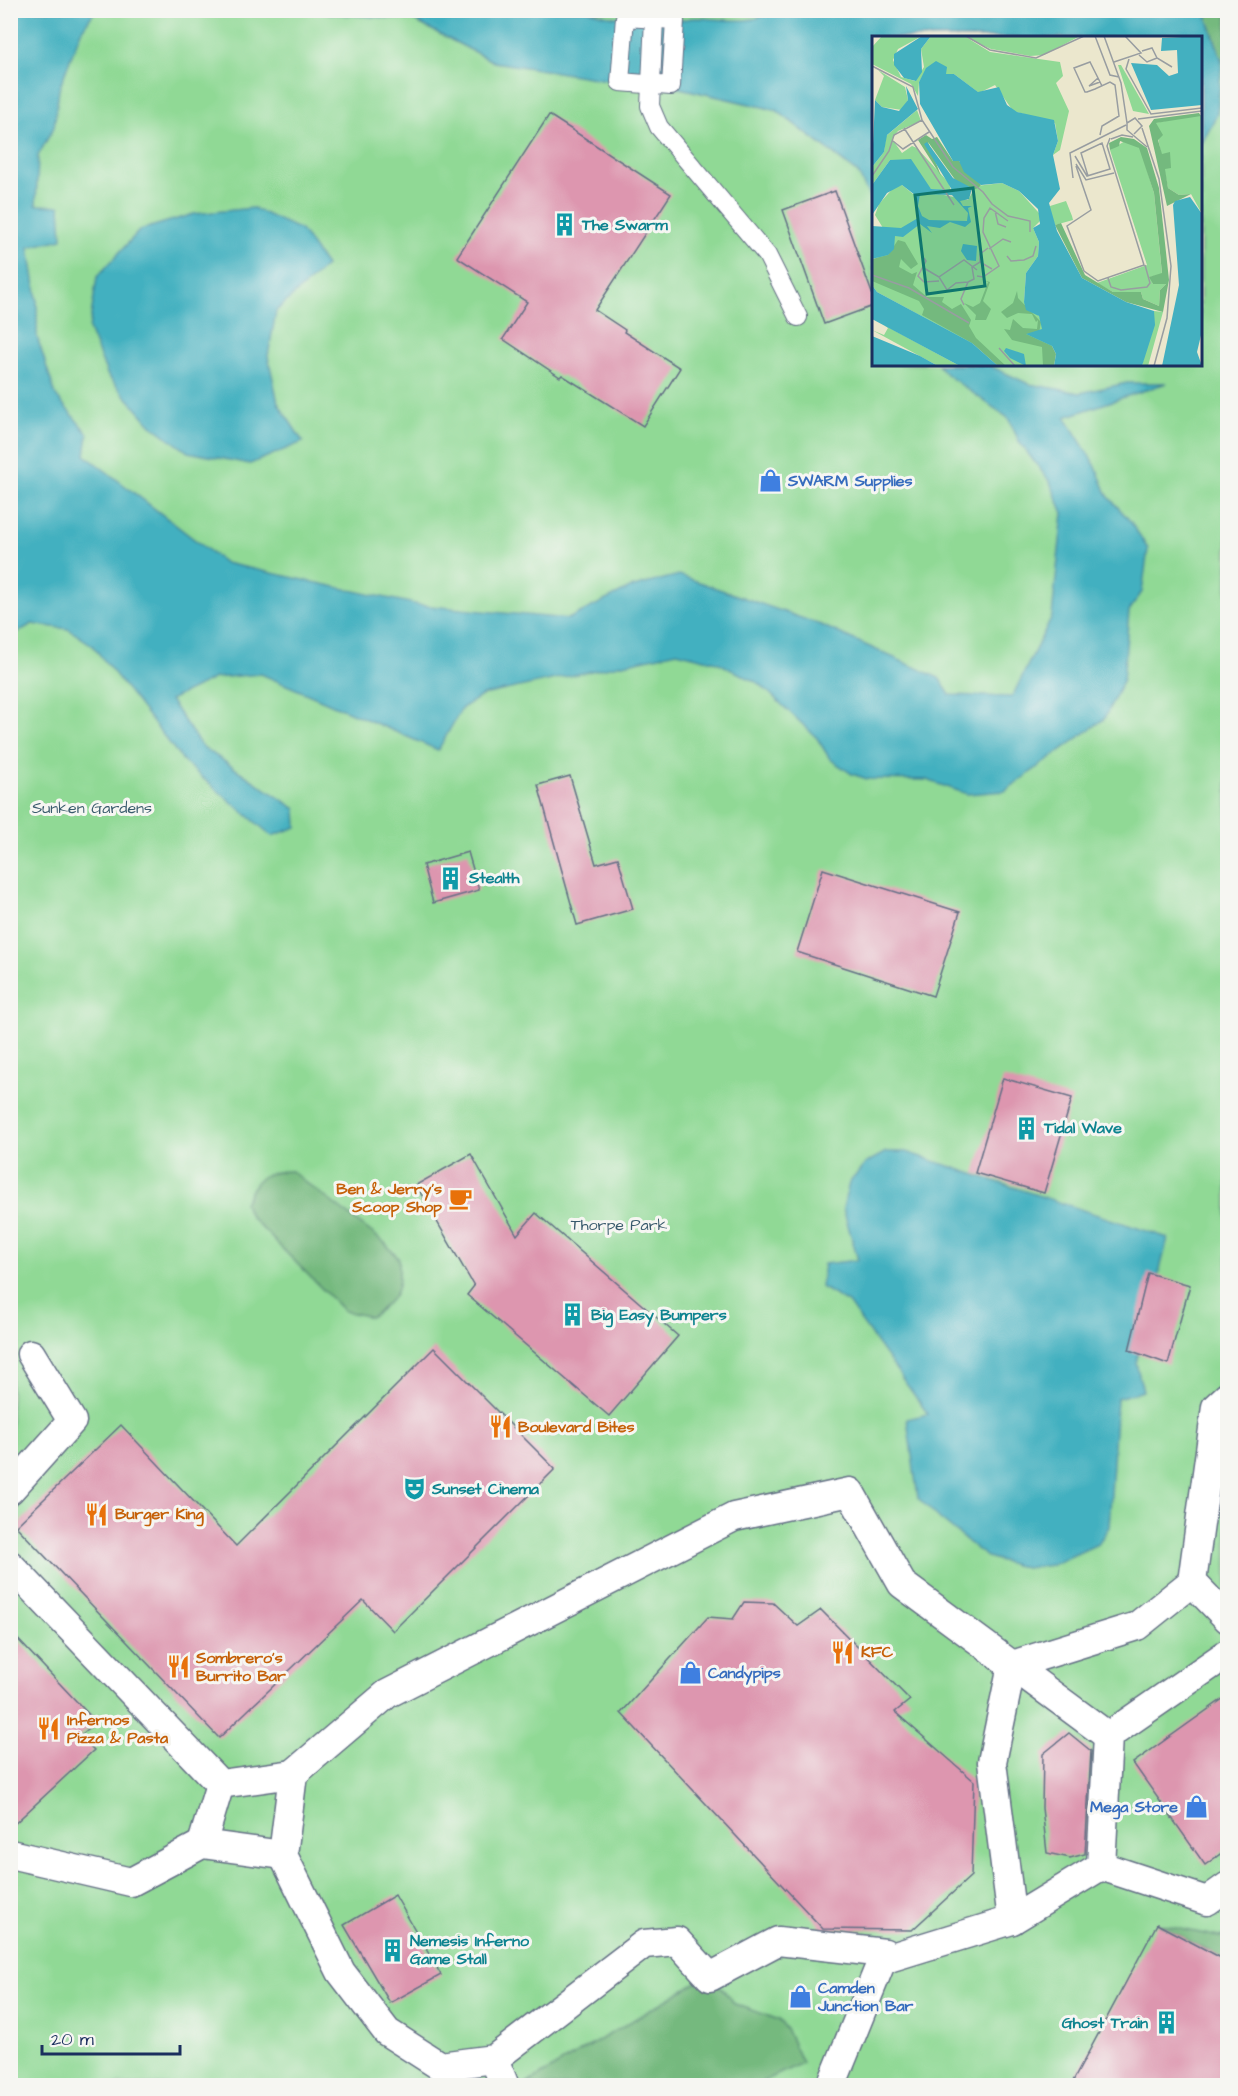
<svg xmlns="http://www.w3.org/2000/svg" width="1238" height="2096" viewBox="0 0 1238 2096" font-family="'Architects Daughter',sans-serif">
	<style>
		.green { fill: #90d995; stroke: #56847a; stroke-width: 1.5 }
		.forest { fill: #74b97e; stroke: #48746e; stroke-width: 1.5 }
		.water { fill: #43b0c0; stroke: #2f708f; stroke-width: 1.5 }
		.building { fill: #dd96af }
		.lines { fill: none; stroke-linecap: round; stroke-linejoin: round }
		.service-casing { stroke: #646f85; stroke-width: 20 }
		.pedestrian-casing { stroke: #646f85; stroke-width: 31 }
		.service { stroke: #fff; stroke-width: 18 }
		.pedestrian { stroke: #fff; stroke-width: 28 }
		.labels { text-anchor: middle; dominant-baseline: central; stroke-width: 6; stroke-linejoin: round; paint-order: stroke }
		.culture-label { font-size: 16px; font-weight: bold; fill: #0d838f; stroke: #f6f6f2; text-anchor: start }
		.shop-label { font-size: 16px; font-weight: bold; fill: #366cbe; stroke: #f6f6f2; text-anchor: start }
		.park-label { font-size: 16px; fill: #385a6c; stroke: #f6f6f2 }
		.food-label { font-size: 16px; font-weight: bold; fill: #c56008; stroke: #f6f6f2; text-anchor: start }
		.inset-road { fill: none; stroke: #989da1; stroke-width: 1.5 }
		.view { fill: #0f766e; fill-opacity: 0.15; stroke: #0f766e; stroke-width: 3 }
		.inset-edge { fill: none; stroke: #1b2f5e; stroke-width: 3 }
	</style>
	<rect width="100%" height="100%" fill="#f6f6f2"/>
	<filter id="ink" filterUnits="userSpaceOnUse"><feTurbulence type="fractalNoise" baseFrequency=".0167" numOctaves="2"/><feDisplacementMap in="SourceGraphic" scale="12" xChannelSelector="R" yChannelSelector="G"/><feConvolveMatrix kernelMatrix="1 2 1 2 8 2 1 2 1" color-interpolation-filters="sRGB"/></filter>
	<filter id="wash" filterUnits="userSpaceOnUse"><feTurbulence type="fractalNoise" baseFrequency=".008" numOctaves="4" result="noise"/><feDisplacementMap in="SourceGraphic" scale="24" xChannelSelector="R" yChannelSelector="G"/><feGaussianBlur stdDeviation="1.35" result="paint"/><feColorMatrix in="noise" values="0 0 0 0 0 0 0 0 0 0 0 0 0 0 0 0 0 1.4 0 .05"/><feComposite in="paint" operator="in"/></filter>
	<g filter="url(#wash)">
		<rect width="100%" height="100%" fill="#ebe7cd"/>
		<g class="green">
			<path d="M 302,10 L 413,20 L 494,62 L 671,86 L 776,110 L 873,185 L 874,364 L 1200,364 L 1201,145 L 1217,114 L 1222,61 L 1227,59 L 1227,2085 L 11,2085 L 11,11 Z"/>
			<path d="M 588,11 L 773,11 C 754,27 718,18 695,18 C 689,18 683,20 676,20 C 655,21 608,19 588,11 Z"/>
		</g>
		<g class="forest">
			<path d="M 1205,11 L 1227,11 L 1227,59 L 1222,61 Z"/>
			<path d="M 291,1171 L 384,1242 L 399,1259 C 400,1293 398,1297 371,1317 L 344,1311 L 250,1216 L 244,1203 C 258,1176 261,1172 291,1171 Z"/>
			<path d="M 1157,1924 L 1219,1937 L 1227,1935 L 1227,1961 Z"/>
			<path d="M 710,1974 L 735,2004 L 779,2020 L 787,2031 L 802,2063 L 762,2082 L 764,2085 L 523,2086 Z"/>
		</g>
		<g class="water">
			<path d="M 11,10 L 95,11 L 81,31 L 59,89 L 54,127 L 38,156 L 36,205 L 60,206 L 62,239 L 29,247 L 37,300 L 37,337 L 56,396 L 88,434 L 85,455 L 225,563 L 419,605 L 568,619 L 630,588 L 679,575 L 821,625 L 939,678 L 950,695 L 1012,697 L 1052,616 L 1063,513 L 1050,482 L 1020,443 L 1008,418 L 946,374 L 938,365 L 988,365 L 1029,384 L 1080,393 L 1127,383 L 1166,383 L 1065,417 L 1095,465 L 1108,496 L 1131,522 L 1148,549 L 1142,592 L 1129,611 L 1123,681 L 1104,719 L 1005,791 L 967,794 L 927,780 L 867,779 L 852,774 L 830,759 L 817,738 L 760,684 L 717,662 L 677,652 L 483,695 L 462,708 L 438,750 L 261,674 L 215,678 L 170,700 L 201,746 L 296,809 L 297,827 L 272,836 L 185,763 L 92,645 L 68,629 L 32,624 L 11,636 L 10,505 L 13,503 L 10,447 L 10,78 C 14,70 10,24 11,10 Z"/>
			<path d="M 588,10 C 608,19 654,21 676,20 C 683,20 689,18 695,18 C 718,18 754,27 773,10 L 1205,11 L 1222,61 L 1217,114 L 1201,145 L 1200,38 L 874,38 L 873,205 L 858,173 L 776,110 L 671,86 L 620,82 L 494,62 L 413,20 L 302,11 Z"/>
			<path d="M 253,208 L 301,230 L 326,266 L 276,311 L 268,356 L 278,403 L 303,442 L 250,464 L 188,452 L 151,425 L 108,376 L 89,329 L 97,277 L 140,230 L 194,214 Z"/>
			<path d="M 886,1152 L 906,1152 L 1168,1238 L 1136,1363 L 1143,1391 L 1117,1398 L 1109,1527 L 1098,1544 L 1052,1565 L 1025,1568 L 987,1557 L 940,1519 L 918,1498 L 907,1419 L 928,1414 L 848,1303 L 821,1287 L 824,1264 L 858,1260 L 843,1208 L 849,1183 L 866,1163 Z"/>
		</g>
		<g id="blocks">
			<g class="building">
				<path d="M 549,115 L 671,194 L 595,310 L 625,330 L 624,332 L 680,368 L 643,426 L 562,375 L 560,377 L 503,339 L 527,302 L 457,257 Z"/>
				<path d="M 835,191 L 873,296 L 873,306 L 824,324 L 783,210 Z"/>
				<path d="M 570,776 L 596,864 L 618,858 L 633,909 L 577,925 L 538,785 Z"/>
				<path d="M 468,852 L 479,890 L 433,903 L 423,865 Z"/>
				<path d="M 823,869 L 960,912 L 933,996 L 797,952 Z"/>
				<path d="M 1003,1078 L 1072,1098 L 1044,1193 L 975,1173 Z"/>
				<path d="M 471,1154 L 517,1235 L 536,1213 L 678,1336 L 609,1416 L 467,1295 L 474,1286 L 416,1185 Z"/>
				<path d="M 1148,1273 L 1190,1285 L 1168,1364 L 1129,1350 Z"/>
				<path d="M 434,1348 L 555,1469 L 393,1631 L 363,1600 L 219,1738 L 16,1526 L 121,1425 L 236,1546 Z"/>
				<path d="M 744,1602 L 773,1603 L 798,1626 L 821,1610 L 910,1700 L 895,1712 L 974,1781 L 971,1876 L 912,1930 L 823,1929 L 621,1713 L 708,1617 L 733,1619 Z"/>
				<path d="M 10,1631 L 96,1722 L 80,1736 L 94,1750 L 10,1828 Z"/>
				<path d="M 1227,1696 L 1227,1849 L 1205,1865 L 1133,1763 Z"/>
				<path d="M 1069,1733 L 1091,1751 L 1085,1854 L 1070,1858 L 1047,1853 L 1042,1808 L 1043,1754 Z"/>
				<path d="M 395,1895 L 441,1975 L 390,2003 L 344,1925 Z"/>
				<path d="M 1157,1924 L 1227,1961 L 1227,2085 L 1071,2085 Z"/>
			</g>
		</g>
	</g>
	<g filter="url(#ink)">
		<use href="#blocks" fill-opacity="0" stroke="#646f85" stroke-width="1.5"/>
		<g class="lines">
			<defs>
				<g id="service">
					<path d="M 653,10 L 654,18 L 650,106 L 659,127 L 767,255 L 798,317"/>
					<path d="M 625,17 L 675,20 L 671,86 L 620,82 Z"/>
				</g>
				<g id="pedestrian">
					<path d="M 1228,1396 L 1216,1407 L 1192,1582 L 1228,1619"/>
					<path d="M 10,1490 L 72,1421 L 31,1354"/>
					<path d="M 10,1565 L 220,1784 L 293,1774"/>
					<path d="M 202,1844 L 220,1784"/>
					<path d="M 10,1854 L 131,1882 L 202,1844 L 283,1855"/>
					<path d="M 1101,1866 L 1207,1901 L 1228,1886"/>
					<path d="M 1012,1920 L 1101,1866 L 1108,1736 L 1228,1653"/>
					<path d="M 882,1960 L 1012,1920 L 992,1762 L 1012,1665 L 1137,1626 L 1192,1582"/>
					<path d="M 494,2059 L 505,2086"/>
					<path d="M 831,2086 L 885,1953 L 778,1941 L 710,1977 L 677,1941 L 644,1944 L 494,2059 L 440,2066 L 387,2032 L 341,1972 L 283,1855 L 293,1774 L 387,1694 L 734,1517 L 850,1492 L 902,1584 L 1108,1736"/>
				</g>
			</defs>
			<use href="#service" class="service-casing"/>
			<use href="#pedestrian" class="pedestrian-casing"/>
			<use href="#service" class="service"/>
			<use href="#pedestrian" class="pedestrian"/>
		</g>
	</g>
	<defs>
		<symbol id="building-bare" viewBox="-9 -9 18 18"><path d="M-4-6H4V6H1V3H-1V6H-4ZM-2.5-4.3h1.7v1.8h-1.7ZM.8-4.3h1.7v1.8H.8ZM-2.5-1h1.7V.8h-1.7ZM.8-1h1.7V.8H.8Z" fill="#0f9aa8" stroke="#f6f6f2" stroke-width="2.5" paint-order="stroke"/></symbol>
		<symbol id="shop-bare" viewBox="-9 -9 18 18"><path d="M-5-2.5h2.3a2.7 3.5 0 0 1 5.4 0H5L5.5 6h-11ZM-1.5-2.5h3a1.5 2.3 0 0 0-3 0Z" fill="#3f7fe0" stroke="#f6f6f2" stroke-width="2.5" paint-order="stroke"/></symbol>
		<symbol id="cafe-bare" viewBox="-9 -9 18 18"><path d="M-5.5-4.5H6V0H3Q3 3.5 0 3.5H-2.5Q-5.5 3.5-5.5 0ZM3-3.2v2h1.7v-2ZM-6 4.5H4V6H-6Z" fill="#e8710a" stroke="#f6f6f2" stroke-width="2.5" paint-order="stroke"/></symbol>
		<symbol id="restaurant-bare" viewBox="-9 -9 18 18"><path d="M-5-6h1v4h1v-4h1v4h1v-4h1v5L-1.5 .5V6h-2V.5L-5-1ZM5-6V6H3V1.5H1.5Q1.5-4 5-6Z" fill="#e8710a" stroke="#f6f6f2" stroke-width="2.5" paint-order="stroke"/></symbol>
		<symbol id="theatre-bare" viewBox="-9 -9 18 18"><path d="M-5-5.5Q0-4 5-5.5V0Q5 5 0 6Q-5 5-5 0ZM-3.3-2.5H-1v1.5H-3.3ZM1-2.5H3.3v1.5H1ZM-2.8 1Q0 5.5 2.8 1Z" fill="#0f9aa8" stroke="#f6f6f2" stroke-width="2.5" paint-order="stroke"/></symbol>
	</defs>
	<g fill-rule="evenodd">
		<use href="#building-bare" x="548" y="208" width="33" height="33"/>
		<use href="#shop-bare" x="754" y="464" width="33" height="33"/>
		<use href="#building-bare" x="434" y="862" width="33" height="33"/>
		<use href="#building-bare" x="1010" y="1112" width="33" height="33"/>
		<use href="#cafe-bare" x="444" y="1182" width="33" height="33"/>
		<use href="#building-bare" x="556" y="1298" width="33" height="33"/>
		<use href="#restaurant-bare" x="484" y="1410" width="33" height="33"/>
		<use href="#theatre-bare" x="398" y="1472" width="33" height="33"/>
		<use href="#restaurant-bare" x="80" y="1498" width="33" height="33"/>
		<use href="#restaurant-bare" x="826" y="1636" width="33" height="33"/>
		<use href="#restaurant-bare" x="162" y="1650" width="33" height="33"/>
		<use href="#shop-bare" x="674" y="1656" width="33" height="33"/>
		<use href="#restaurant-bare" x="32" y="1712" width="33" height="33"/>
		<use href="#shop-bare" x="1180" y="1790" width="33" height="33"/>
		<use href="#building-bare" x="376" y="1934" width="33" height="33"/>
		<use href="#shop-bare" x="784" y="1980" width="33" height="33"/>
		<use href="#building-bare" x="1150" y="2006" width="33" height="33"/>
	</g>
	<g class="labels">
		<g class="culture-label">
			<text x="582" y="225">The Swarm</text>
			<text x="469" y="878">Stealth</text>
			<text x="1044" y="1128">Tidal Wave</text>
			<text x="591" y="1315">Big Easy Bumpers</text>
			<text x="432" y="1489">Sunset Cinema</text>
			<text x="410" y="1941">Nemesis Inferno<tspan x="410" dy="18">Game Stall</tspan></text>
			<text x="1148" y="2023" text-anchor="end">Ghost Train</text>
		</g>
		<g class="shop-label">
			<text x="788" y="481">SWARM Supplies</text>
			<text x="708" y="1673">Candypips</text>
			<text x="1178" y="1807" text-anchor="end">Mega Store</text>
			<text x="818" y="1988">Camden<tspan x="818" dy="18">Junction Bar</tspan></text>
		</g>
		<g class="park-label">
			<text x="92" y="808">Sunken Gardens</text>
			<text x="619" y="1225">Thorpe Park</text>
		</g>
		<g class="food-label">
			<text x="442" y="1189" text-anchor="end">Ben &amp; Jerry's<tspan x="442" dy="18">Scoop Shop</tspan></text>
			<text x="518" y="1427">Boulevard Bites</text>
			<text x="115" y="1514">Burger King</text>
			<text x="861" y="1652">KFC</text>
			<text x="196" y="1658">Sombrero’s<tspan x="196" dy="18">Burrito Bar</tspan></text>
			<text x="67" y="1720">Infernos<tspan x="67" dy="18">Pizza &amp; Pasta</tspan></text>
		</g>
	</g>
	<g transform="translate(872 36)">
		<rect width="330" height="330" fill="#ebe7cd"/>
		<path d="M 10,0 L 50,0 L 26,13 L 21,24 L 29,41 L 43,45 L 52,31 L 49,13 L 59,0 L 208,0 L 172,19 L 158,20 L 119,13 L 97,3 L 118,16 L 188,26 L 191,40 L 184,47 L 197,75 L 188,114 L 181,119 L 186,105 L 183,87 L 141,75 L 123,49 L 107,57 L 82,38 L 69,38 L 56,31 L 47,46 L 46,60 L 39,48 L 0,28 L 0,11 ZM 246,29 L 249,29 L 277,78 L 261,75 ZM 6,34 L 33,51 L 36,64 L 30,74 L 10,71 L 3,64 L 12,40 ZM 45,74 L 49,85 L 26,95 L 20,103 L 30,117 L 40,110 L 45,112 L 77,147 L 79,155 L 59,153 L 18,124 L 0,149 L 0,131 L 12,116 L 14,100 ZM 319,80 L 330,80 L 330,178 L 319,158 L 307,159 L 296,152 L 283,87 ZM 253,105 L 268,112 L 282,157 L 290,238 L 278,241 L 281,248 L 294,248 L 288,254 L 287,270 L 271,263 L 269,256 L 241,256 L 225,247 L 275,229 L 238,114 ZM 130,147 L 147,155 L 167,177 L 178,176 L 178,170 L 194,165 L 200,180 L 201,184 L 183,189 L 180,181 L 168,185 L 161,192 L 167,206 L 166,220 L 154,237 L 152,266 L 167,280 L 180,310 L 182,330 L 126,330 L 103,309 L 5,256 L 0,249 L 11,192 L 3,179 L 7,168 L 23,150 L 30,149 L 41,158 L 62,157 L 96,164 L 104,150 ZM 282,275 L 291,276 L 276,330 L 270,330 ZM 12,289 L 86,329 L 90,330 L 66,330 L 0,294 L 12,299 L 16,292 Z" fill="#90d995"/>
		<path d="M 327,77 L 329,80 L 284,87 L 291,99 L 286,104 L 290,118 L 298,116 L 299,132 L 293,133 L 296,152 L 307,159 L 319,158 L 295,170 L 277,90 L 282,83 ZM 54,99 L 60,103 L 65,101 L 81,125 L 87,125 L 109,149 L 106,152 L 101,154 L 84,145 L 56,106 L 69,140 L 46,104 ZM 249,101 L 262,103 L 275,112 L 287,152 L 297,244 L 291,276 L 254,266 L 210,242 L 183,189 L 189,187 L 213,239 L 241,256 L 269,256 L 271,263 L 287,270 L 288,254 L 294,248 L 281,248 L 277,241 L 290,237 L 282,157 L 267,112 L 248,105 L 247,110 L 238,114 L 237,107 ZM 26,204 L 33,206 L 46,228 L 39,233 L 29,223 L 27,231 L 40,238 L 45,236 L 41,249 L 55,261 L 72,261 L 70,266 L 80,273 L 89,268 L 99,284 L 97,290 L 104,302 L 134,330 L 126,330 L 100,307 L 50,279 L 52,273 L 47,265 L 0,245 L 0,223 L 16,219 ZM 108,243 L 118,246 L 111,265 L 119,273 L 114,284 L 103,284 L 104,279 L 92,267 L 101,271 L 108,267 L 116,246 ZM 145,255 L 146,262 L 169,286 L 167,297 L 154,298 L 180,310 L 184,318 L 182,330 L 171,330 L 170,311 L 140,304 L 132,293 L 138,294 L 141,283 L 151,292 L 165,293 L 166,284 L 164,286 L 160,278 L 146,277 L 135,282 L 129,276 L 141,267 Z" fill="#74b97e"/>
		<path d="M 50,0 L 59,0 L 49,13 L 50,36 L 44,45 L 32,42 L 22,29 L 22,18 ZM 330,0 L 330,69 L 279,74 L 259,27 L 285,29 L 297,40 L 306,37 L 305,14 L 289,15 L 290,2 ZM 64,25 L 75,31 L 74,38 L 82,38 L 106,56 L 127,51 L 135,69 L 145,76 L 182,84 L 186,105 L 181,119 L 188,153 L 177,167 L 185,195 L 210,242 L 254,266 L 282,275 L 283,289 L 270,330 L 182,330 L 184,318 L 180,310 L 154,298 L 170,293 L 167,280 L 154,274 L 152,266 L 154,237 L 166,220 L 167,206 L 161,192 L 168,188 L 166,173 L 147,155 L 130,147 L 109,149 L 92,136 L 87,125 L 81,125 L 48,68 L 47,46 L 54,32 ZM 34,50 L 46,73 L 15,99 L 12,116 L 0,131 L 3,64 L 10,71 L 27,75 L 36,64 ZM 55,106 L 81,142 L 100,152 L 97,163 L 88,165 L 91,170 L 100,170 L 96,172 L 99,186 L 93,191 L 78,186 L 68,192 L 55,190 L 60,197 L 48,188 L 31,201 L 23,200 L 22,213 L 16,219 L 0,223 L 0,190 L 29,192 L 46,182 L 43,159 L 30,149 L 15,157 L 0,179 L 0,149 L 18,124 L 39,123 L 59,153 L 80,154 L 52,108 ZM 48,158 L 80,159 L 96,177 L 95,185 L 57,184 L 50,180 L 46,170 ZM 318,161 L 330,178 L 330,295 L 325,316 L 330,330 L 290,330 L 307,249 L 301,169 L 303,165 ZM 91,208 L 105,210 L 104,225 L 95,224 L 89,215 ZM 0,249 L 5,256 L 100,307 L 126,330 L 86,329 L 0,283 ZM 0,300 L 48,320 L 66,330 L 0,330 ZM 134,312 L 152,318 L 154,330 L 138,322 L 132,315 Z" fill="#43b0c0" fill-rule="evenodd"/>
		<path class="inset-road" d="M 94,0 L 118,14 L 164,22 L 212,0M 223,0 L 238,39 L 247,41M 232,0 L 249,47 L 255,87M 270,15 L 280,12 L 285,22 L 300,31M 267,19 L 275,26 L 285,22M 257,23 L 254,33 L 279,78 L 330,72M 242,26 L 269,17 L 253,0M 0,30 L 41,51 L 50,84M 226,42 L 217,50 L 228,46M 266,83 L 330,75M 32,92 L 82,169M 270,92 L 287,143 L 299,230 L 295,282 L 282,330M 262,98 L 270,90 L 263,82 L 255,87 L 255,94 L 275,111M 228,99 L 230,90 L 247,80 L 243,49 L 238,46 L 223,53 L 215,56 L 213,56 L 202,32 L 218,26 L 230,50M 239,103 L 250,99 L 261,101M 21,105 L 31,113 L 57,96M 203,120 L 215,140 L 238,133 L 230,107 L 209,117 L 216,140M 204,128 L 214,144 L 242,137M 204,130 L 219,174 L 195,190 L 212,235 L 226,245 L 272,229 L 235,110 L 238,102M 0,140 L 17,115 L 22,99 L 50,84 L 81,131 L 111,156 L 120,168 L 136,180 L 158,185 L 158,196M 201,142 L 198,117 L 254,89M 123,175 L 126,188 L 134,191M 116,212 L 108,218 L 108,226 L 120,233M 117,213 L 131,203 L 139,206M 135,220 L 139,225 L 152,224 L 161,220 L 164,210M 52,222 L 54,225 L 46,240 L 52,246 L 67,245M 50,231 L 67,241M 0,239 L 37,252 L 97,287M 105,240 L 111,241 L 127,230 L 111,196 L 112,182 L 118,172 L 136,185M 236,242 L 239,251 L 249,254 L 275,251 L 278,247 L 273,229M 96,246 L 84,247 L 75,254 L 67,241 L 92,224 L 105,234M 96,246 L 102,243 L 100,231 L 108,226M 92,269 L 89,263 L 96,246M 127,312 L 143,330"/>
		<path class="view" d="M 101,152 L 113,250 L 55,258 L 43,159 Z"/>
		<rect width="330" height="330" class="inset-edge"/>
	</g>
	<rect width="1238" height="2096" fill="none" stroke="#f6f6f2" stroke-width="36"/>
	<path d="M42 2045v9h138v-9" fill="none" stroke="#1b2f5e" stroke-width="3"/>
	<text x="51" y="2045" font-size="18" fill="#1b2f5e" stroke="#f6f6f2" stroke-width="4.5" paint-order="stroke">20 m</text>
</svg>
